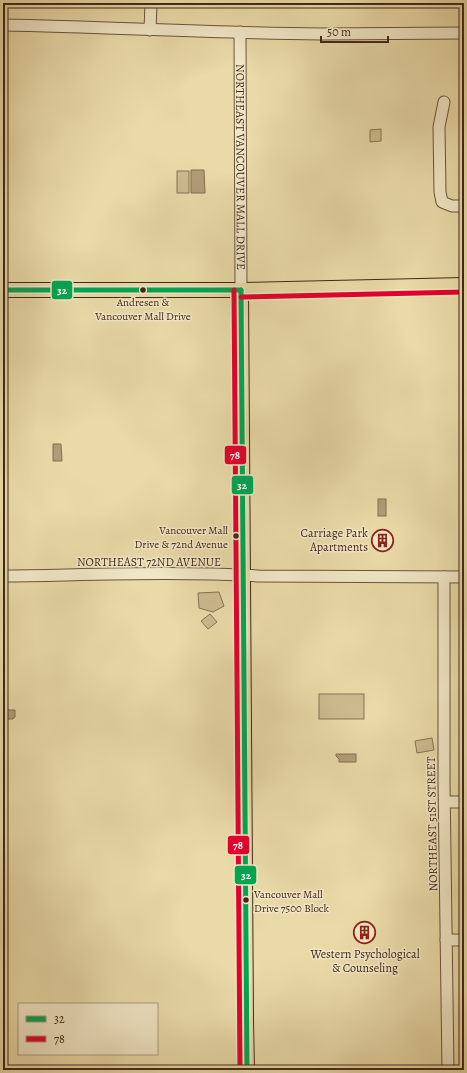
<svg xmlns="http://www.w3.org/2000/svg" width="467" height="1073" viewBox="0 0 467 1073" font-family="Alegreya,serif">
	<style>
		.green { fill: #ccbc90; stroke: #867254 }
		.water { fill: #b09d77; stroke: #846e51 }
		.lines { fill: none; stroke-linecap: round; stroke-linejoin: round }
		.minor-casing { stroke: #6b543c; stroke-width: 13 }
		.major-casing { stroke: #412718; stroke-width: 16 }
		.minor { stroke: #f1e7c6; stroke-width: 11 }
		.major { stroke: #e9daa8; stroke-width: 14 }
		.bus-1-casing { stroke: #f1e7c6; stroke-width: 8 }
		.bus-2-casing { stroke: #f1e7c6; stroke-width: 8 }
		.bus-1 { stroke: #00a651; stroke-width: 5 }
		.bus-2 { stroke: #e4002b; stroke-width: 5 }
		.bus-dot { fill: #412718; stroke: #f1e7c6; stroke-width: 1.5 }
		.labels { text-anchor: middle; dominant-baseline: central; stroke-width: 3; stroke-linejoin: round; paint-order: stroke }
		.bus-label { font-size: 11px; fill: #412718; stroke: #f1e7c6 }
		.street-label { font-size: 12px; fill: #412718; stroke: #f1e7c6 }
		.poi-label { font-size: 12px; fill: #412718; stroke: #f1e7c6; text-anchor: end }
		.line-badge { stroke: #f1e7c6; stroke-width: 1.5 }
		.badge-label { font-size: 11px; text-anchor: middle; font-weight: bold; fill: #fff }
	</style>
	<rect width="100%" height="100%" fill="#e9daa8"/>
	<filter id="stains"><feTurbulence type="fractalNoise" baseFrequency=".005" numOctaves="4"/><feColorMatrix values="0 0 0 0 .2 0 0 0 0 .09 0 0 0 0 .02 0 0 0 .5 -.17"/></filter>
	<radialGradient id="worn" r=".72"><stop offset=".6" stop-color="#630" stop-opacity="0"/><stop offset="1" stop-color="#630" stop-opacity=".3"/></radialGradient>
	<g class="green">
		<path d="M 381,129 L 381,141 L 370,142 L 370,130 Z"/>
		<rect x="177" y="171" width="12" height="22"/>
		<path d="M 219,592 L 224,606 L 213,612 L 199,608 L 198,593 Z"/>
		<path d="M 210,614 L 217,622 L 208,629 L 201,621 Z"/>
		<rect x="319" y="694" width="45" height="25"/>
		<path d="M 432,738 L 434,750 L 417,753 L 415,741 Z"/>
	</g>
	<g class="water">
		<path d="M 191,170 L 204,170 L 205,193 L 191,193 Z"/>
		<path d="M 53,444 L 61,444 L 62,461 L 53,461 Z"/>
		<rect x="378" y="499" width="8" height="17"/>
		<path d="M 3,699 L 6,699 L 6,707 L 9,710 L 15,710 L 15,717 L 13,719 L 3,719 Z"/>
		<path d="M 336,754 L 356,754 L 356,762 L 339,762 L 339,759 L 336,756 Z"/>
	</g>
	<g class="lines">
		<defs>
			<g id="minor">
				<path d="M 3,25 C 109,27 215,33 321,34 C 369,34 416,33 464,33"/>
				<path d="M 150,30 L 151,3"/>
				<path id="s1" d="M 240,32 L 241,290"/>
				<path d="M 444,102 L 439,127 L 440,192 L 442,202 L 452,206 L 464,206"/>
				<path d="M 3,576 C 88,575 174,571 259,576 L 464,577"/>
				<path d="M 444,577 L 444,783 L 448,1070"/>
				<path d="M 445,802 L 464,802"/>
				<path d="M 446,940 L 464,940"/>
			</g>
			<g id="major">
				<path d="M 3,290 L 241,290 L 464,285"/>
				<path d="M 241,290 L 246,1020 L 247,1070"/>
			</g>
		</defs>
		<use href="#minor" class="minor-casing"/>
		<use href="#major" class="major-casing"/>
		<use href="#minor" class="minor"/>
		<use href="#major" class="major"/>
		<defs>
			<g id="bus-1">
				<path d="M 3,290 L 241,290"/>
				<path d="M 241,290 L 247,1070"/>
			</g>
			<g id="bus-2">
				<path d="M 234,290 L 240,1070"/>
				<path d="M 241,297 L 464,292"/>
			</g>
		</defs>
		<use href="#bus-1" class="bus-1-casing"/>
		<use href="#bus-2" class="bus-2-casing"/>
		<use href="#bus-1" class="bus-1"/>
		<use href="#bus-2" class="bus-2"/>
	</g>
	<defs>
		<symbol id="building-ring" viewBox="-11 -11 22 22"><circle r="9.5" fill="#f1e7c6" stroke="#8f2418" stroke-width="1.5"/><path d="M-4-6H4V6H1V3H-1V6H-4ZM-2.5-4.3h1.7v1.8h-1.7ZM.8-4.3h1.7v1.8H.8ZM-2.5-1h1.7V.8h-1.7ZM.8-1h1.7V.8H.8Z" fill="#8f2418"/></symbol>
	</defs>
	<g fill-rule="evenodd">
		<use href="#building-ring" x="370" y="528" width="25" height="25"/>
		<use href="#building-ring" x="352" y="920" width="25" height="25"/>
	</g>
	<g class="bus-dot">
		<circle cx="143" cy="290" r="3.5"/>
		<circle cx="236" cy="536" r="3.5"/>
		<circle cx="246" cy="900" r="3.5"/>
	</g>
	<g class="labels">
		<g class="bus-label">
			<text x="143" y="302">Andresen &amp;<tspan x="143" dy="14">Vancouver Mall Drive</tspan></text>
			<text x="228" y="530" text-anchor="end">Vancouver Mall<tspan x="228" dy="14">Drive &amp; 72nd Avenue</tspan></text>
			<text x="254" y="894" text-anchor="start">Vancouver Mall<tspan x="254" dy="14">Drive 7500 Block</tspan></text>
		</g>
		<g class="street-label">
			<text stroke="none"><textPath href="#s1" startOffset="135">NORTHEAST VANCOUVER MALL DRIVE</textPath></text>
			<text x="149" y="562">NORTHEAST 72ND AVENUE</text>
			<text transform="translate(432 824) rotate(-91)">NORTHEAST 51ST STREET</text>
		</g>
		<g class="poi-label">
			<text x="368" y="533">Carriage Park<tspan x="368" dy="14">Apartments</tspan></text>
			<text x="365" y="954" text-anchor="middle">Western Psychological<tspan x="365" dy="14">&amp; Counseling</tspan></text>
		</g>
	</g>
	<g class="line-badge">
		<rect x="51" y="280" width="22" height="20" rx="4" fill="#00a651"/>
		<rect x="224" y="445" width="23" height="20" rx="4" fill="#e4002b"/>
		<rect x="231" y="475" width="23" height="20" rx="4" fill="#00a651"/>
		<rect x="227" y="835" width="23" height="20" rx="4" fill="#e4002b"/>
		<rect x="234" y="865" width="23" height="20" rx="4" fill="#00a651"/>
	</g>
	<g class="badge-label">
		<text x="62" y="294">32</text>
		<text x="235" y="459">78</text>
		<text x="242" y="489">32</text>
		<text x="238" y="849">78</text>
		<text x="246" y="879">32</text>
	</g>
	<rect width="467" height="1073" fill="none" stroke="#e9daa8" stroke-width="16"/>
	<rect x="4" y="4" width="459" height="1065" fill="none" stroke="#412718" stroke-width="2"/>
	<rect x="8" y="8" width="451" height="1057" fill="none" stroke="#412718"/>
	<rect x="18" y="1003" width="140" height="52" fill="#f1e7c6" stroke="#ab9a80"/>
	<rect x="26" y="1016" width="20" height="6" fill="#00a651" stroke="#ab9a80"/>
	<text x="54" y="1023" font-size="12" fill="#412718">32</text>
	<rect x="26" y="1036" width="20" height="6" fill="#e4002b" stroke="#ab9a80"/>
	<text x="54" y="1043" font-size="12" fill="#412718">78</text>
	<path d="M321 36v6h67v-6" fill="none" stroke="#412718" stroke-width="2"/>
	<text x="327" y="36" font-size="12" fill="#412718" stroke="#f1e7c6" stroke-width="3" paint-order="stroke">50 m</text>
	<rect width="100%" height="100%" filter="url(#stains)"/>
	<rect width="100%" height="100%" fill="url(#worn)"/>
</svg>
